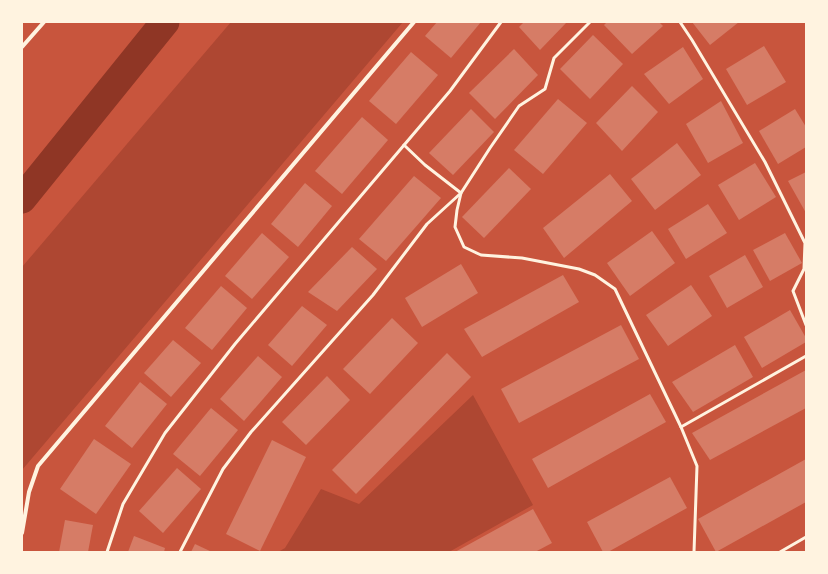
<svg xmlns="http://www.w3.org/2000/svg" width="828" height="574" viewBox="0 0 828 574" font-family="Overpass,sans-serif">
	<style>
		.green { fill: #ae4732 }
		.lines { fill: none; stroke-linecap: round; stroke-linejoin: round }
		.river { stroke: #8f3625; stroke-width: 29 }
		.building { fill: #d67c66 }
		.service { stroke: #fff3e0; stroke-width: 3 }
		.minor { stroke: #fff3e0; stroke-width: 4 }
	</style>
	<rect width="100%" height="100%" fill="#c8553d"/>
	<g class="green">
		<path d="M 231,22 L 403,22 L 22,470 L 22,267 Z"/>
		<path d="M 473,395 L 533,505 L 449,552 L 278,552 L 285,548 L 321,489 L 359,504 Z"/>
	</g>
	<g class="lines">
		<path class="river" d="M 22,199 L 165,22"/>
	</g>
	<g class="building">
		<path d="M 437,22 L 481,22 L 451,58 L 425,36 Z"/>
		<path d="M 524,22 L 567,22 L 540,50 L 519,27 Z"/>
		<path d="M 607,22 L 659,22 L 663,26 L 632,54 L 604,25 Z"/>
		<path d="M 692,22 L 739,22 L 710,45 Z"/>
		<path d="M 593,35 L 623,64 L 590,99 L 560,69 Z"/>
		<path d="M 764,46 L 786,82 L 747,105 L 726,69 Z"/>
		<path d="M 683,47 L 703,79 L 669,104 L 644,74 Z"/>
		<path d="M 514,49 L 538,75 L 495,119 L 469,93 Z"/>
		<path d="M 411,52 L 438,75 L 396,124 L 369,101 Z"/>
		<path d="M 632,86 L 658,112 L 622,151 L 596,123 Z"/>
		<path d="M 558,99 L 587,123 L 543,174 L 514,150 Z"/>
		<path d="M 721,101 L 743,143 L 708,163 L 686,124 Z"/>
		<path d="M 471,109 L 494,132 L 453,175 L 429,153 Z"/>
		<path d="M 795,109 L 806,127 L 806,147 L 778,164 L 759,131 Z"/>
		<path d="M 362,117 L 388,140 L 342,194 L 315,171 Z"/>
		<path d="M 677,143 L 701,175 L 655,210 L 631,179 Z"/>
		<path d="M 755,163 L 776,197 L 739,220 L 718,185 Z"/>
		<path d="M 509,168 L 531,189 L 484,238 L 462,217 Z"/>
		<path d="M 806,172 L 806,213 L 788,181 Z"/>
		<path d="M 610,174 L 632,201 L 564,258 L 543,228 Z"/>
		<path d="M 414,176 L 441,198 L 386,261 L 359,239 Z"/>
		<path d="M 305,183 L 332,206 L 298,247 L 271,224 Z"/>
		<path d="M 708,204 L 727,233 L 686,259 L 668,229 Z"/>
		<path d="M 652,231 L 675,263 L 630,296 L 607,263 Z"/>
		<path d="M 262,233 L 289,257 L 252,299 L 225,276 Z"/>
		<path d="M 785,233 L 802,263 L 770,281 L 753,250 Z"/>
		<path d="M 352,247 L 377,269 L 337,311 L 308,292 Z"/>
		<path d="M 745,255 L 763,287 L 727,308 L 709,276 Z"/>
		<path d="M 461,264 L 478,293 L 422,327 L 405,298 Z"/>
		<path d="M 563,275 L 579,302 L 482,357 L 464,329 Z"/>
		<path d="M 691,285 L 712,316 L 668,346 L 646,315 Z"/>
		<path d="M 221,286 L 247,308 L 212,350 L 185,328 Z"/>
		<path d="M 302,306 L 327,325 L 292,366 L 268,345 Z"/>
		<path d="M 790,310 L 806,338 L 806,342 L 762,368 L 744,337 Z"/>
		<path d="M 392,318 L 418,343 L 370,394 L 343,369 Z"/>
		<path d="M 621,325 L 639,359 L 519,423 L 501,389 Z"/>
		<path d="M 173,340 L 201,363 L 171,397 L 144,373 Z"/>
		<path d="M 735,345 L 753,377 L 693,412 L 672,382 Z"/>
		<path d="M 447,353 L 471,377 L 356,494 L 332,470 Z"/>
		<path d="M 258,356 L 282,377 L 244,421 L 220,399 Z"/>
		<path d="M 806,370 L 806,408 L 710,460 L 692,433 Z"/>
		<path d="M 327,376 L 350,400 L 306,445 L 282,422 Z"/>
		<path d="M 140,382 L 167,404 L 132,448 L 105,426 Z"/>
		<path d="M 650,394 L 666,422 L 548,488 L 532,459 Z"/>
		<path d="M 211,408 L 238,430 L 200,476 L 173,454 Z"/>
		<path d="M 94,439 L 131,464 L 96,514 L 60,489 Z"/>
		<path d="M 272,440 L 306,457 L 260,551 L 226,534 Z"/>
		<path d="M 806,459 L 806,502 L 716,552 L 698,519 Z"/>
		<path d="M 177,468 L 201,489 L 163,533 L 139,511 Z"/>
		<path d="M 670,477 L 687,508 L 608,552 L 603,552 L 587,522 Z"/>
		<path d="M 533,509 L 552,543 L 535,552 L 455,552 Z"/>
		<path d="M 65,520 L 93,525 L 88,552 L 59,552 Z"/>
		<path d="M 134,536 L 165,548 L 164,552 L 128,552 Z"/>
		<path d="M 195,544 L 212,552 L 191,552 Z"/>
	</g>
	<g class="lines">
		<g class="service">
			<path d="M 680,22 L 692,40 L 765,162 L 805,243 L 804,269 L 793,291 L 806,325"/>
			<path d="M 404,145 L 425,165 L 461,193 L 457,210 L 455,227 L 464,247 L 481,255 L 522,258 L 579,269 L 595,275 L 615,289 L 681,427 L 697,466 L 694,552"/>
			<path d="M 681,427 L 806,356"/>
			<path d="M 107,552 L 123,504 L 165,433 L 235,344 L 450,91 L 501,22"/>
			<path d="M 180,552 L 223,469 L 251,432 L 373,295 L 427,224 L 461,193 L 490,148 L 519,106 L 545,89 L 554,58 L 590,22"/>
			<path d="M 780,552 L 806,537"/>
		</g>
		<g class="minor">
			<path d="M 22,47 L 44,22"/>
			<path d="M 22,533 L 29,492 L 38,466 L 414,22"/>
		</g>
	</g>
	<rect width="828" height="574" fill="none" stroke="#fff3e0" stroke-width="46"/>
</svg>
